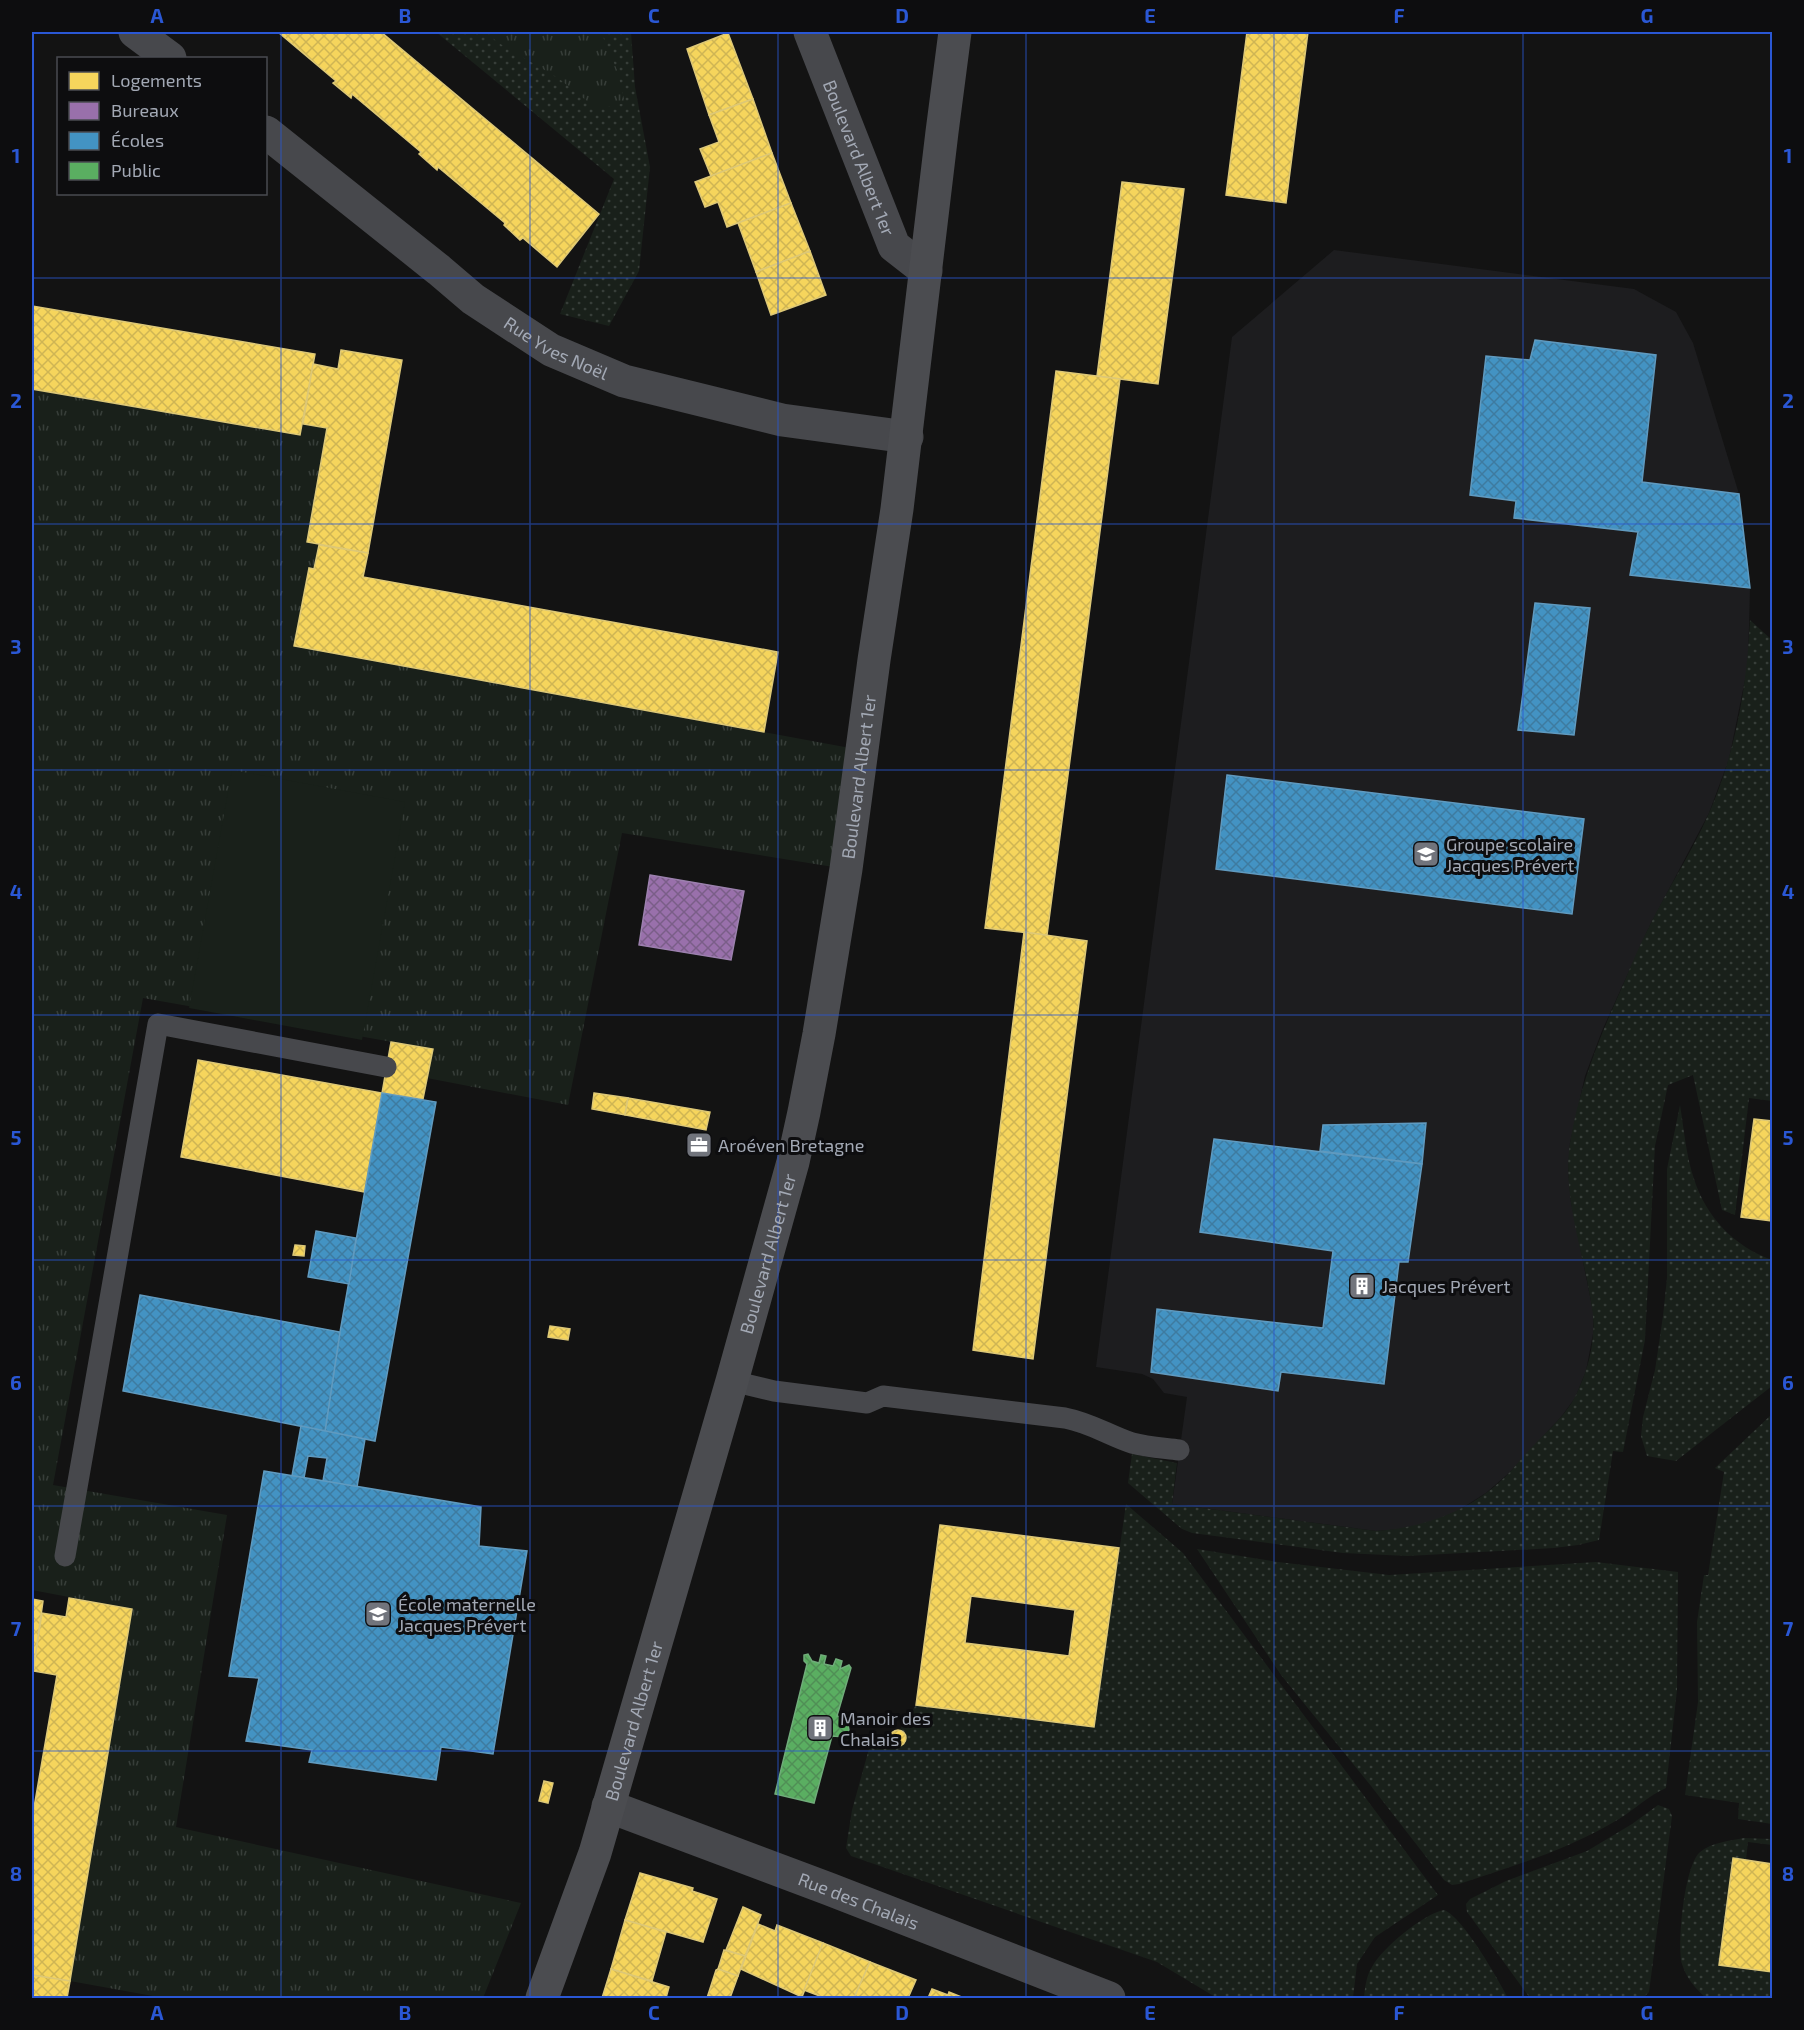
<svg xmlns="http://www.w3.org/2000/svg" width="1804" height="2030" viewBox="0 0 1804 2030" font-family="'Exo 2',sans-serif">
	<style>
		.built { fill: #1d1d1f }
		.grass { fill: url(#grass-dots) }
		.park { fill: url(#park-tufts) }
		.pitch { fill: #19201a }
		.homes { fill: url(#homes-cross-hatch); stroke: #ddc877; stroke-width: 1.5; fill-rule: evenodd }
		.offices { fill: url(#offices-cross-hatch); stroke: #9c81ae; stroke-width: 1.5 }
		.schools { fill: url(#schools-cross-hatch); stroke: #609abf; stroke-width: 1.5 }
		.public { fill: url(#public-cross-hatch); stroke: #70ac7a; stroke-width: 1.5 }
		.lines { fill: none; stroke-linecap: round; stroke-linejoin: round }
		.lane { stroke: #47484c; stroke-width: 21 }
		.street { stroke: #47484c; stroke-width: 33 }
		.secondary { stroke: #4b4c50; stroke-width: 33 }
		.grid { fill: none; stroke: #2a57d4; stroke-width: 1.5; stroke-opacity: 0.55 }
		.labels { text-anchor: middle; dominant-baseline: central; stroke-width: 6; stroke-linejoin: round; paint-order: stroke }
		.street-label { font-size: 18px; fill: #a3a9b5; stroke: #0d0d0f }
		.poi-label { font-size: 18px; fill: #a3a9b5; stroke: #0d0d0f; text-anchor: start }
		.neatline { fill: none; stroke: #2a57d4; stroke-width: 2 }
		.grid-label { font-size: 20px; text-anchor: middle; font-weight: bold; fill: #2a57d4 }
	</style>
	<defs>
		<pattern id="grass-dots" width="8" height="8" patternUnits="userSpaceOnUse" patternTransform="scale(1.5)"><rect width="8" height="8" fill="#19201a"/><path d="M2 2h.1M6 6h.1" fill="none" stroke="#373e39" stroke-width="1.8" stroke-linecap="round"/></pattern>
		<pattern id="park-tufts" width="24" height="20" patternUnits="userSpaceOnUse" patternTransform="scale(1.5)"><rect width="24" height="20" fill="#19201a"/><path d="M3 7l-1-3M5 7V3M7 7l1-3M15 17l-1-3M17 17v-4M19 17l1-3" fill="none" stroke="#373e39"/></pattern>
		<pattern id="homes-cross-hatch" width="8" height="8" patternUnits="userSpaceOnUse" patternTransform="scale(1.5)"><rect width="8" height="8" fill="#f6d55c"/><path d="M0 0l8 8M0 8l8-8" fill="none" stroke="#cfb554"/></pattern>
		<pattern id="offices-cross-hatch" width="8" height="8" patternUnits="userSpaceOnUse" patternTransform="scale(1.5)"><rect width="8" height="8" fill="#9970ab"/><path d="M0 0l8 8M0 8l8-8" fill="none" stroke="#7a5e88"/></pattern>
		<pattern id="schools-cross-hatch" width="8" height="8" patternUnits="userSpaceOnUse" patternTransform="scale(1.5)"><rect width="8" height="8" fill="#4393c3"/><path d="M0 0l8 8M0 8l8-8" fill="none" stroke="#3e7ba0"/></pattern>
		<pattern id="public-cross-hatch" width="8" height="8" patternUnits="userSpaceOnUse" patternTransform="scale(1.5)"><rect width="8" height="8" fill="#5aae61"/><path d="M0 0l8 8M0 8l8-8" fill="none" stroke="#508f56"/></pattern>
	</defs>
	<rect width="100%" height="100%" fill="#131313"/>
	<path class="built" d="M 1334,250 L 1634,289 L 1676,312 L 1693,343 L 1739,494 L 1750,588 L 1748,665 L 1729,759 L 1709,813 L 1649,927 L 1602,1031 L 1585,1076 L 1570,1143 L 1568,1170 L 1571,1202 L 1593,1311 L 1593,1334 L 1586,1371 L 1575,1398 L 1561,1417 L 1509,1473 L 1486,1493 L 1459,1510 L 1432,1522 L 1404,1529 L 1376,1531 L 1172,1504 L 1187,1397 L 1164,1393 L 1153,1379 L 1142,1374 L 1096,1367 L 1232,337 Z"/>
	<g class="grass">
		<path d="M 436,32 L 631,32 L 635,87 L 650,167 L 639,271 L 609,326 L 560,314 L 614,179 Z"/>
		<path d="M 1750,620 L 1772,640 L 1772,1101 L 1749,1098 L 1735,1215 L 1722,1210 L 1693,1075 L 1668,1085 L 1655,1146 L 1645,1340 L 1623,1452 L 1613,1451 L 1599,1540 L 1578,1545 L 1554,1548 L 1408,1556 L 1343,1553 L 1192,1533 L 1182,1529 L 1128,1483 L 1132,1454 L 1177,1463 L 1172,1504 L 1376,1531 C 1427,1527 1474,1510 1510,1472 C 1518,1463 1526,1453 1535,1444 C 1549,1429 1567,1414 1576,1395 C 1585,1376 1592,1355 1593,1334 C 1595,1316 1590,1298 1587,1280 C 1578,1236 1563,1189 1570,1143 C 1579,1087 1600,1036 1623,985 C 1631,966 1639,946 1649,927 C 1668,888 1692,852 1709,813 C 1736,752 1747,685 1750,620 Z"/>
		<path d="M 1680,1105 C 1684,1129 1686,1156 1694,1179 C 1706,1217 1735,1247 1772,1260 L 1772,1386 L 1676,1461 L 1647,1456 L 1641,1436 L 1643,1417 L 1655,1370 L 1663,1316 L 1667,1278 L 1667,1169 Z"/>
		<path d="M 1772,1414 L 1772,1824 L 1738,1819 L 1739,1803 L 1685,1795 L 1698,1702 L 1697,1622 L 1704,1575 L 1708,1575 L 1724,1472 L 1715,1468 Z"/>
		<path d="M 1126,1504 L 1183,1553 L 1438,1895 L 1375,1937 L 1357,1964 L 1353,1998 L 1217,1998 L 1157,1962 L 851,1856 L 846,1848 L 852,1810 L 872,1738 L 891,1743 L 916,1705 L 1094,1727 Z"/>
		<path d="M 1197,1549 L 1278,1562 L 1389,1575 L 1596,1562 L 1678,1572 L 1677,1690 L 1666,1788 C 1648,1796 1635,1809 1619,1819 C 1570,1849 1514,1866 1459,1884 L 1452,1885 L 1444,1880 L 1371,1786 L 1281,1675 Z"/>
		<path d="M 1658,1805 L 1669,1809 L 1672,1816 L 1649,1992 L 1643,1998 L 1530,1998 L 1473,1920 L 1467,1912 L 1466,1904 L 1470,1899 L 1506,1881 L 1587,1851 L 1632,1824 Z"/>
		<path d="M 1744,1838 L 1772,1839 L 1772,1845 L 1748,1842 L 1746,1860 L 1733,1859 L 1719,1964 L 1772,1972 L 1772,1998 L 1706,1998 C 1696,1989 1686,1978 1682,1964 C 1677,1944 1684,1866 1700,1852 C 1712,1842 1730,1841 1744,1838 Z"/>
		<path d="M 1444,1910 C 1463,1917 1498,1979 1508,1998 L 1364,1998 C 1365,1988 1366,1976 1372,1967 C 1382,1948 1423,1914 1444,1910 Z"/>
	</g>
	<g class="park">
		<path d="M 487,32 L 601,32 L 617,70 L 625,103 L 597,109 L 558,78 L 497,42 Z"/>
		<path d="M 32,389 L 300,435 L 303,424 L 327,428 L 307,542 L 319,545 L 314,569 L 308,568 L 295,646 L 861,750 L 846,869 L 622,833 L 568,1105 L 427,1078 L 432,1049 L 143,998 L 53,1485 L 227,1515 L 176,1827 L 521,1903 L 483,1998 L 164,1998 L 70,1981 L 132,1609 L 32,1590 Z"/>
	</g>
	<path class="pitch" d="M 232,770 L 405,802 L 362,1040 L 189,1008 Z"/>
	<g class="homes">
		<path d="M 278,32 L 381,32 L 599,214 L 557,267 L 523,238 L 520,240 L 504,225 L 505,223 L 438,167 L 437,170 L 419,154 L 421,152 L 352,94 L 351,98 L 333,83 L 336,81 Z"/>
		<path d="M 1247,32 L 1308,32 L 1286,203 L 1226,195 Z"/>
		<path d="M 728,33 L 753,99 L 709,115 L 687,49 Z"/>
		<path d="M 753,99 L 772,153 L 711,176 L 700,149 L 719,142 L 709,115 Z"/>
		<path d="M 772,153 L 791,203 L 727,227 L 718,202 L 705,207 L 695,182 Z"/>
		<path d="M 1122,182 L 1184,189 L 1158,384 L 1097,376 Z"/>
		<path d="M 791,203 L 810,251 L 756,272 L 738,223 Z"/>
		<path d="M 810,251 L 826,295 L 771,315 L 756,272 Z"/>
		<path d="M 32,306 L 315,354 L 300,435 L 32,389 Z"/>
		<path d="M 341,350 L 402,360 L 368,553 L 307,542 L 327,428 L 303,424 L 313,364 L 338,369 Z"/>
		<path d="M 1056,371 L 1120,379 L 1047,935 L 985,928 Z"/>
		<path d="M 319,545 L 368,553 L 363,577 L 778,652 L 764,732 L 294,646 L 309,568 L 314,569 Z"/>
		<path d="M 1024,932 L 1087,941 L 1033,1359 L 973,1350 Z"/>
		<path d="M 391,1042 L 433,1049 L 423,1099 L 382,1093 Z"/>
		<path d="M 198,1060 L 382,1093 L 365,1192 L 181,1157 Z"/>
		<path d="M 594,1093 L 628,1098 L 625,1115 L 592,1109 Z"/>
		<path d="M 628,1098 L 710,1112 L 706,1130 L 625,1115 Z"/>
		<path d="M 1754,1119 L 1772,1121 L 1772,1223 L 1772,1221 L 1741,1217 Z"/>
		<path d="M 295,1245 L 305,1246 L 304,1256 L 293,1255 Z"/>
		<path d="M 550,1326 L 570,1329 L 568,1340 L 548,1337 Z"/>
		<path d="M 940,1525 L 1119,1548 L 1094,1727 L 916,1705 ZM 971,1596 L 1075,1610 L 1069,1656 L 965,1643 Z"/>
		<path d="M 69,1598 L 132,1609 L 70,1981 L 32,1975 L 32,1819 L 57,1675 L 33,1671 L 42,1613 L 66,1617 Z"/>
		<path d="M 32,1599 L 43,1601 L 32,1679 Z"/>
		<circle cx="898" cy="1738" r="8"/>
		<path d="M 544,1781 L 553,1783 L 548,1803 L 539,1801 Z"/>
		<path d="M 1733,1858 L 1772,1864 L 1772,1972 L 1719,1965 Z"/>
		<path d="M 640,1873 L 693,1888 L 692,1891 L 717,1899 L 703,1942 L 625,1920 Z"/>
		<path d="M 743,1907 L 761,1915 L 745,1956 L 726,1950 Z"/>
		<path d="M 625,1920 L 666,1932 L 652,1981 L 611,1969 Z"/>
		<path d="M 758,1924 L 775,1931 L 777,1925 L 823,1943 L 802,1997 L 741,1969 Z"/>
		<path d="M 823,1943 L 870,1962 L 854,1998 L 825,1998 L 804,1990 Z"/>
		<path d="M 724,1950 L 745,1956 L 738,1976 L 718,1969 Z"/>
		<path d="M 870,1962 L 916,1980 L 908,1998 L 854,1998 Z"/>
		<path d="M 611,1969 L 669,1987 L 666,1998 L 602,1998 Z"/>
		<path d="M 718,1969 L 738,1976 L 730,1998 L 707,1998 L 716,1970 Z"/>
		<path d="M 32,1975 L 70,1981 L 67,1998 L 32,1998 Z"/>
		<path d="M 932,1989 L 948,1995 L 949,1992 L 964,1998 L 928,1998 Z"/>
	</g>
	<path class="offices" d="M 650,875 L 744,891 L 731,960 L 639,945 Z"/>
	<g class="schools">
		<path d="M 1535,340 L 1656,355 L 1642,482 L 1739,494 L 1750,588 L 1630,575 L 1638,532 L 1514,518 L 1516,501 L 1470,495 L 1486,356 L 1530,360 Z"/>
		<path d="M 1535,603 L 1590,608 L 1574,735 L 1518,730 Z"/>
		<path d="M 1227,775 L 1584,819 L 1572,914 L 1216,869 Z"/>
		<path d="M 382,1093 L 436,1102 L 375,1441 L 325,1431 L 340,1332 Z"/>
		<path d="M 1426,1123 L 1422,1164 L 1320,1151 L 1323,1125 Z"/>
		<path d="M 1214,1139 L 1422,1164 L 1408,1262 L 1399,1262 L 1384,1384 L 1281,1372 L 1278,1391 L 1151,1372 L 1157,1309 L 1323,1328 L 1333,1251 L 1200,1232 Z"/>
		<path d="M 316,1231 L 356,1238 L 349,1284 L 308,1277 Z"/>
		<path d="M 140,1295 L 340,1332 L 325,1431 L 123,1391 Z"/>
		<path d="M 301,1426 L 365,1439 L 357,1487 L 323,1481 L 327,1458 L 308,1456 L 304,1478 L 292,1476 Z"/>
		<path d="M 264,1471 L 481,1507 L 479,1546 L 527,1551 L 493,1754 L 441,1747 L 436,1780 L 309,1762 L 312,1750 L 246,1741 L 259,1678 L 229,1676 Z"/>
	</g>
	<path class="public" d="M 808,1654 L 812,1661 L 819,1663 L 821,1655 L 826,1656 L 824,1664 L 833,1666 L 836,1659 L 842,1661 L 840,1669 L 849,1665 L 851,1668 L 837,1716 L 847,1719 L 849,1730 L 845,1737 L 832,1736 L 814,1803 L 775,1794 L 807,1664 L 804,1661 L 804,1655 Z"/>
	<g class="lines">
		<g class="lane">
			<path d="M 732,1381 L 774,1391 L 867,1403 L 883,1396 L 1065,1418 C 1091,1423 1108,1435 1132,1443 C 1147,1447 1164,1448 1179,1450"/>
			<path d="M 65,1556 L 158,1024 L 386,1067"/>
		</g>
		<g class="street">
			<path d="M 135,32 L 170,58"/>
			<path id="s1" d="M 810,32 L 894,246 L 926,271"/>
			<path id="s2" d="M 266,132 L 439,270 L 473,299 L 551,350 L 624,381 L 782,420 L 907,437"/>
			<path id="s3" d="M 608,1806 L 829,1889 L 1109,1998"/>
		</g>
		<path class="secondary" id="s4" d="M 542,1998 L 595,1853 L 732,1381 L 793,1162 L 804,1112 L 819,1034 L 846,869 L 874,660 L 897,509 L 942,132 L 955,32"/>
	</g>
	<path class="grid" d="M 281,32 L 281,1998M 530,32 L 530,1998M 778,32 L 778,1998M 1026,32 L 1026,1998M 1274,32 L 1274,1998M 1523,32 L 1523,1998M 32,278 L 1772,278M 32,524 L 1772,524M 32,770 L 1772,770M 32,1015 L 1772,1015M 32,1260 L 1772,1260M 32,1506 L 1772,1506M 32,1751 L 1772,1751"/>
	<defs>
		<symbol id="school-square" viewBox="-11 -11 22 22"><rect x="-9" y="-9" width="18" height="18" rx="4" fill="#71747c" stroke="#0d0d0f"/><path d="M0-5L7-2L0 1L-7-2ZM-4 1L0 2.5L4 1V4Q0 6-4 4Z" fill="#fff"/></symbol>
		<symbol id="office-square" viewBox="-11 -11 22 22"><rect x="-9" y="-9" width="18" height="18" rx="4" fill="#71747c" stroke="#0d0d0f"/><path d="M-6-3h4V-5.5h4V-3h4V5H-6ZM-1-4.5V-3h2v-1.5ZM-6 0V1H6V0Z" fill="#fff"/></symbol>
		<symbol id="building-square" viewBox="-11 -11 22 22"><rect x="-9" y="-9" width="18" height="18" rx="4" fill="#71747c" stroke="#0d0d0f"/><path d="M-4-6H4V6H1V3H-1V6H-4ZM-2.5-4.3h1.7v1.8h-1.7ZM.8-4.3h1.7v1.8H.8ZM-2.5-1h1.7V.8h-1.7ZM.8-1h1.7V.8H.8Z" fill="#fff"/></symbol>
	</defs>
	<g fill-rule="evenodd">
		<use href="#school-square" x="1411" y="839" width="30" height="30"/>
		<use href="#office-square" x="684" y="1130" width="30" height="30"/>
		<use href="#building-square" x="1347" y="1271" width="30" height="30"/>
		<use href="#school-square" x="363" y="1599" width="30" height="30"/>
		<use href="#building-square" x="805" y="1713" width="30" height="30"/>
	</g>
	<g class="labels">
		<g class="street-label">
			<text stroke="none"><textPath href="#s1" startOffset="135">Boulevard Albert 1er</textPath></text>
			<text stroke="none"><textPath href="#s2" startOffset="363">Rue Yves Noël</textPath></text>
			<text stroke="none"><textPath href="#s4" startOffset="1264">Boulevard Albert 1er</textPath></text>
			<text stroke="none"><textPath href="#s4" startOffset="778">Boulevard Albert 1er</textPath></text>
			<text stroke="none"><textPath href="#s4" startOffset="292">Boulevard Albert 1er</textPath></text>
			<text stroke="none"><textPath href="#s3" startOffset="268">Rue des Chalais</textPath></text>
		</g>
		<g class="poi-label">
			<text x="1446" y="844">Groupe scolaire<tspan x="1446" dy="21">Jacques Prévert</tspan></text>
			<text x="718" y="1145">Aroéven Bretagne</text>
			<text x="1382" y="1286">Jacques Prévert</text>
			<text x="398" y="1604">École maternelle<tspan x="398" dy="21">Jacques Prévert</tspan></text>
			<text x="840" y="1718">Manoir des<tspan x="840" dy="21">Chalais</tspan></text>
		</g>
	</g>
	<rect width="1804" height="2030" fill="none" stroke="#0d0d0f" stroke-width="66"/>
	<rect x="57" y="57" width="210" height="138" fill="#0d0d0f" stroke="#494b51" stroke-width="1.5"/>
	<rect x="69" y="72" width="30" height="18" fill="#f6d55c" stroke="#494b51" stroke-width="1.5"/>
	<text x="111" y="87" font-size="18" fill="#a3a9b5">Logements</text>
	<rect x="69" y="102" width="30" height="18" fill="#9970ab" stroke="#494b51" stroke-width="1.5"/>
	<text x="111" y="117" font-size="18" fill="#a3a9b5">Bureaux</text>
	<rect x="69" y="132" width="30" height="18" fill="#4393c3" stroke="#494b51" stroke-width="1.5"/>
	<text x="111" y="147" font-size="18" fill="#a3a9b5">Écoles</text>
	<rect x="69" y="162" width="30" height="18" fill="#5aae61" stroke="#494b51" stroke-width="1.5"/>
	<text x="111" y="177" font-size="18" fill="#a3a9b5">Public</text>
	<rect x="33" y="33" width="1738" height="1964" class="neatline"/>
	<g class="grid-label">
		<text x="157" y="23">A</text>
		<text x="405" y="23">B</text>
		<text x="654" y="23">C</text>
		<text x="902" y="23">D</text>
		<text x="1150" y="23">E</text>
		<text x="1399" y="23">F</text>
		<text x="1647" y="23">G</text>
		<text x="16" y="163">1</text>
		<text x="1788" y="163">1</text>
		<text x="16" y="408">2</text>
		<text x="1788" y="408">2</text>
		<text x="16" y="654">3</text>
		<text x="1788" y="654">3</text>
		<text x="16" y="899">4</text>
		<text x="1788" y="899">4</text>
		<text x="16" y="1145">5</text>
		<text x="1788" y="1145">5</text>
		<text x="16" y="1390">6</text>
		<text x="1788" y="1390">6</text>
		<text x="16" y="1636">7</text>
		<text x="1788" y="1636">7</text>
		<text x="16" y="1881">8</text>
		<text x="1788" y="1881">8</text>
		<text x="157" y="2020">A</text>
		<text x="405" y="2020">B</text>
		<text x="654" y="2020">C</text>
		<text x="902" y="2020">D</text>
		<text x="1150" y="2020">E</text>
		<text x="1399" y="2020">F</text>
		<text x="1647" y="2020">G</text>
	</g>
</svg>
